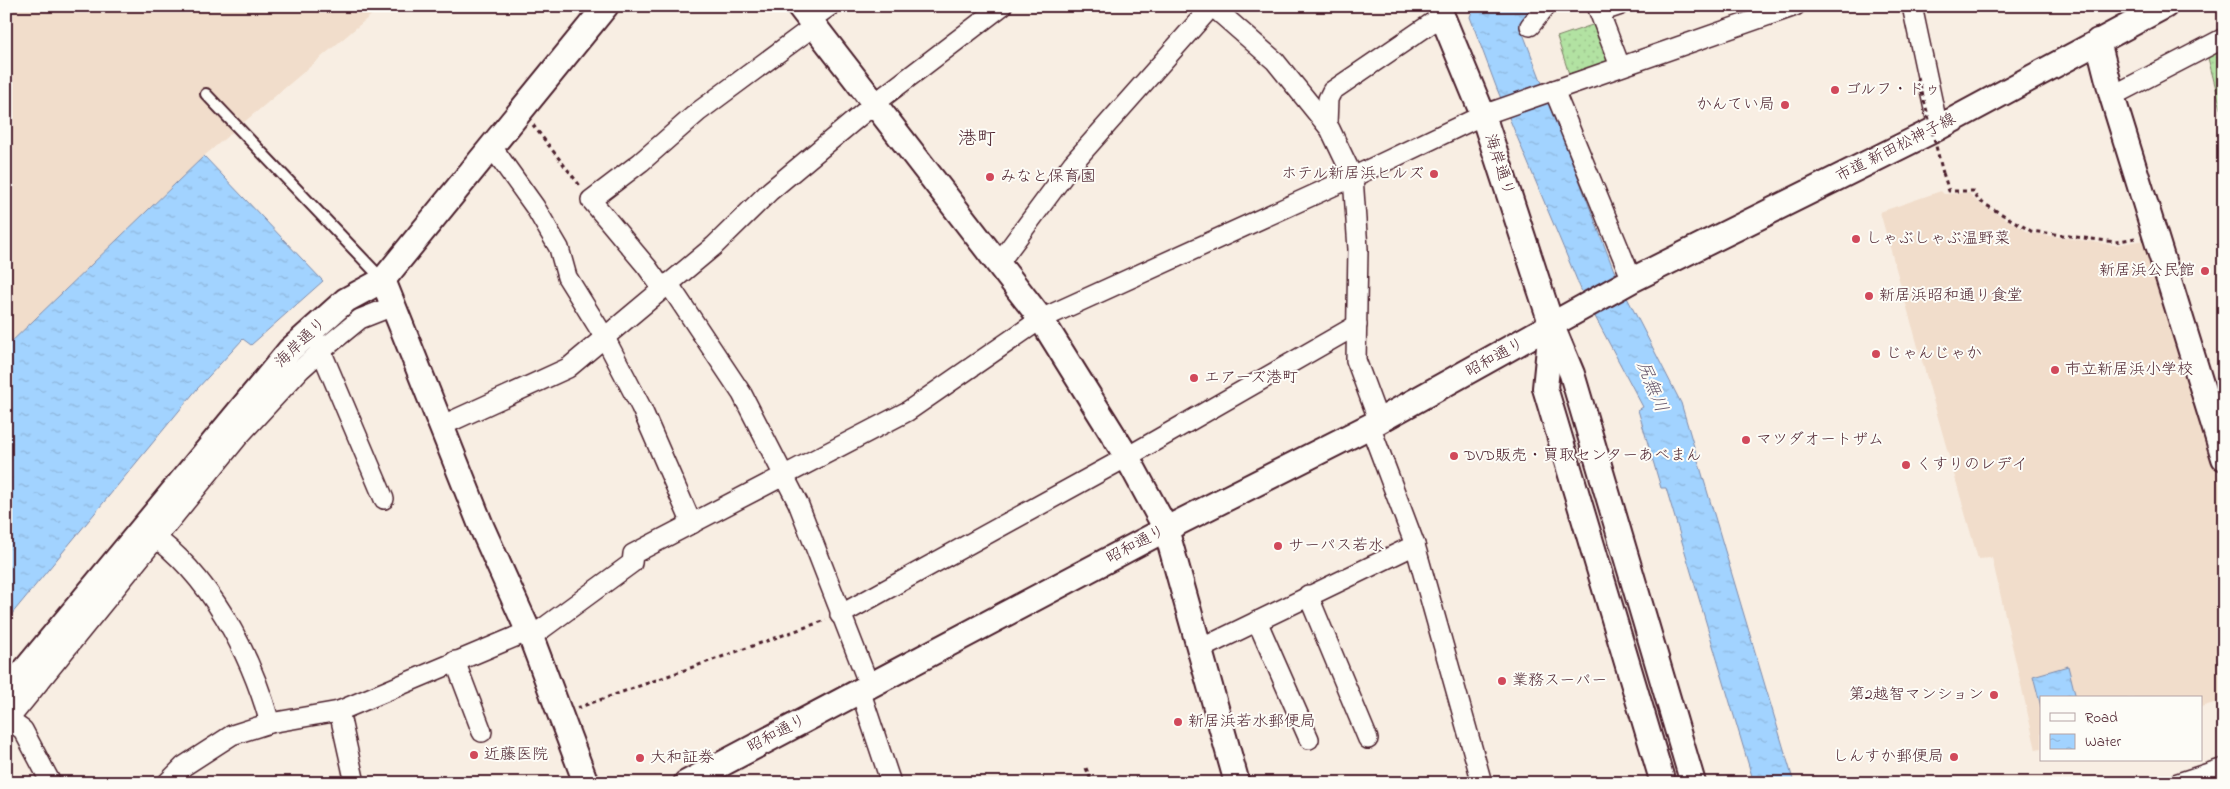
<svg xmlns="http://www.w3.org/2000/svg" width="2230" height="789" viewBox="0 0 2230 789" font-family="'Indie Flower','Klee One',sans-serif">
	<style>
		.built { fill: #f1ddcb }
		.green { fill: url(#green-dots); stroke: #7e8066 }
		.water { fill: url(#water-ripples); stroke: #7f8baa }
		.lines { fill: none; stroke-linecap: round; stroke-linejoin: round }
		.service-casing { stroke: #4a1f2b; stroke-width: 14 }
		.minor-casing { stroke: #4a1f2b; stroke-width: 22 }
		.tertiary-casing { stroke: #4a1f2b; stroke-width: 28 }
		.path { stroke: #4a1f2b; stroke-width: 3; stroke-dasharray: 4 4; stroke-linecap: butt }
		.service { stroke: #fdfcf7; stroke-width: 10 }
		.minor { stroke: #fdfcf7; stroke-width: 19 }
		.tertiary { stroke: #fdfcf7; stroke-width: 24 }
		.path-bridge { stroke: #4a1f2b; stroke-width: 3; stroke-dasharray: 4 4; stroke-linecap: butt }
		.poi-dot { fill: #d1495b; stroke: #fdfcf7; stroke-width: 2 }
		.labels { text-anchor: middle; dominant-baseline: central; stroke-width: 4; stroke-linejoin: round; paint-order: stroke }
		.poi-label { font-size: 16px; fill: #4a1f2b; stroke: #fdfcf7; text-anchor: start }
		.street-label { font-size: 16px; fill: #4a1f2b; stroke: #fdfcf7 }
		.water-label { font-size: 18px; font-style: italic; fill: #64556b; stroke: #fdfcf7 }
		.quarter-label { font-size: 19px; fill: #4a1f2b; stroke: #fdfcf7 }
	</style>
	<defs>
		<pattern id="green-dots" width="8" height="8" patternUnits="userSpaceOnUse" patternTransform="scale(1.25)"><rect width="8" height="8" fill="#b2e2a2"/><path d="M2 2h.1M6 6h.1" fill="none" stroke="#9bc18c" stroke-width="1.8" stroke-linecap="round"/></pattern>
		<pattern id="water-ripples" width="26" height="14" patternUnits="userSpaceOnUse" patternTransform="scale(1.25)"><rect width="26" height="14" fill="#a2d3ff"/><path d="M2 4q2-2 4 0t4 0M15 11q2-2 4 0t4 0" fill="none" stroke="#8db5db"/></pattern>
	</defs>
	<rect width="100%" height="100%" fill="#f8eee3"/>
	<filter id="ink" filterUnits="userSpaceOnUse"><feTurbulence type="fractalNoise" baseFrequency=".02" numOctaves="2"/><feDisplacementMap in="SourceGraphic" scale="10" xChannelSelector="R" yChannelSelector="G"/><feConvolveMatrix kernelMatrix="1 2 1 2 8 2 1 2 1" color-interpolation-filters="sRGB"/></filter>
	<g filter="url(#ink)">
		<g class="built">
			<path d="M 6,6 L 382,6 L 204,156 L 6,347 Z"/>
			<path d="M 1941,191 L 1944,194 L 1969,193 L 1977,202 L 2030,233 L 2115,245 L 2145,240 L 2224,496 L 2224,700 L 2201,707 L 2201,698 L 2041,698 L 2041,749 L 2036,750 L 1992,558 L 1978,559 L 1880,212 Z"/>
		</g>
		<g class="green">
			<path d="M 1598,23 L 1611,60 L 1569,74 L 1557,37 Z"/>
			<path d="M 2224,45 L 2224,120 L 2207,54 Z"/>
		</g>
		<g class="water">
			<path d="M 1474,6 L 1533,6 L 1519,23 L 1616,276 L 1681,403 L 1794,783 L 1754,783 L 1666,488 L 1661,488 L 1638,410 L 1643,407 L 1582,292 L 1497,89 L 1470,17 Z"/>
			<path d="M 204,156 L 323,281 L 251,345 L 243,339 L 197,389 L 6,621 L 6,347 Z"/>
			<path d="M 2068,666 L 2076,698 L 2041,698 L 2041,707 L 2033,676 Z"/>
		</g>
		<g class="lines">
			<defs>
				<path id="service" d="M 206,94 L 383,280"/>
				<g id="minor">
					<path d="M 1212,6 L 1275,61 L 1330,129 L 1353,177 L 1358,249 L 1356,360 L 1379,422"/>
					<path d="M 1597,6 L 1620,66"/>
					<path d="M 1912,6 L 1938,128"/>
					<path d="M 1600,12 L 1618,6"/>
					<path d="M 810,20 L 830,6"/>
					<path d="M 1530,26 L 1546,6"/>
					<path d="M 1554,90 L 1632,280"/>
					<path d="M 2112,96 L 2224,38"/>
					<path d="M 1327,125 L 1328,99 L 1332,91 L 1442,16"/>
					<path d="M 492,147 L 535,207 L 559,248 L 567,277 L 605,338 L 641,407 L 692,524"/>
					<path d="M 998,264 L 1073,163 L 1212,6"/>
					<path d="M 668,283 L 742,394 L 798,503 L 869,685"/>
					<path d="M 662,288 L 647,267 L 591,200 L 641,162 L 698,112 L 814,26"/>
					<path d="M 317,341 L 384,499"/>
					<path d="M 441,426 L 568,368 L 714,246 L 770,191 L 874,104 L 1002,6"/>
					<path d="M 1370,426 L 1415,545 L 1482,783"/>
					<path d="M 148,532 C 210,575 250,652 270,723"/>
					<path d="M 1308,595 L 1368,739"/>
					<path d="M 840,615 L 1127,457 L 1357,325"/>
					<path d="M 1257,621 L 1309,739"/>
					<path d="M 531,637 L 632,563 L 633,554 L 908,411 L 1041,319 L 1353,177 L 1483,115 L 1795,6"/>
					<path d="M 1198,650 L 1415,545"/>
					<path d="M 455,661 L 482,732"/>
					<path d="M 860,690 L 891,783"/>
					<path d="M 339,711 L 355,783"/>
					<path d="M 6,718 L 23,730 L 51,783"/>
					<path d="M 6,723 L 239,436 L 300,370 L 321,351 L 360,319 L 393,306"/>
					<path d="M 167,783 L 184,766 L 232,735 L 270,723 L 339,711 L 529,631"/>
					<path d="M 2178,783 L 2224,768"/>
				</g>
				<g id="tertiary">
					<path d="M 799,6 L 1041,319 L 1127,457 L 1166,529 L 1237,783"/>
					<path d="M 1438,6 L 1483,115 L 1552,326 L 1572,374 L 1693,783"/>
					<path d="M 2098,41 L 2112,96 L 2224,458"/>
					<path d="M 383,280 L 482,528 L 531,637 L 586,783"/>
					<path d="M 1551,328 L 1545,388 L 1663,783"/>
					<path d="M 6,693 L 290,350 L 346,300 L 383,280 L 606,6"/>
					<path d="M 686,783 L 1166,529 L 1370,426 L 1632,280 L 1938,128 L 2165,6"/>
				</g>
			</defs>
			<use href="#service" class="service-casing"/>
			<use href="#minor" class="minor-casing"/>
			<use href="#tertiary" class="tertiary-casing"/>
			<g class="path">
				<path d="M 533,125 L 581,187"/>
				<path d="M 1943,173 L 1949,191 L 1973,191 L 1978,200 L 1986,205 L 2031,231 L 2115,242 L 2135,238"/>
				<path d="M 577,708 L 826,620"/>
				<path d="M 1086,768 L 1092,783"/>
			</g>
			<use href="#service" class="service"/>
			<use href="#minor" class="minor"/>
			<use href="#tertiary" class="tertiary"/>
			<path class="path-bridge" d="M 1918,77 L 1943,173"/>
		</g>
	</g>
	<g class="poi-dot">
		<circle cx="1835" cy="90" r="5"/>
		<circle cx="1785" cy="105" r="5"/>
		<circle cx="1434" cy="174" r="5"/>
		<circle cx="990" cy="177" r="5"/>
		<circle cx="1856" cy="239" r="5"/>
		<circle cx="2205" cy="271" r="5"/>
		<circle cx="1869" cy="296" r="5"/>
		<circle cx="1876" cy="354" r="5"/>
		<circle cx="2055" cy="370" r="5"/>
		<circle cx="1194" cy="378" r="5"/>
		<circle cx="1746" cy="440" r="5"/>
		<circle cx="1454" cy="456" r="5"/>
		<circle cx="1906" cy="465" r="5"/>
		<circle cx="1278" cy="546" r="5"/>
		<circle cx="1502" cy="681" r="5"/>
		<circle cx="1994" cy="695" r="5"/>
		<circle cx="1178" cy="722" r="5"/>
		<circle cx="474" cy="755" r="5"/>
		<circle cx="1954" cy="757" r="5"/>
		<circle cx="640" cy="758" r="5"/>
	</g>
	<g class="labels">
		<g class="poi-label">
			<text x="1845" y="90">ゴルフ・ドゥ</text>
			<text x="1775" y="105" text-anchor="end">かんてい局</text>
			<text x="1424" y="174" text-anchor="end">ホテル新居浜ヒルズ</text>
			<text x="1000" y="177">みなと保育園</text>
			<text x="1866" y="239">しゃぶしゃぶ温野菜</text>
			<text x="2195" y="271" text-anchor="end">新居浜公民館</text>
			<text x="1879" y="296">新居浜昭和通り食堂</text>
			<text x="1886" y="354">じゃんじゃか</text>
			<text x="2065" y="370">市立新居浜小学校</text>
			<text x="1204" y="378">エアーズ港町</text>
			<text x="1756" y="440">マツダオートザム</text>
			<text x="1464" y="456">DVD販売・買取センターあべまん</text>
			<text x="1916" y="465">くすりのレデイ</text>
			<text x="1288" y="546">サーパス若水</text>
			<text x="1512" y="681">業務スーパー</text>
			<text x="1984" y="695" text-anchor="end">第2越智マンション</text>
			<text x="1188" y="722">新居浜若水郵便局</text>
			<text x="484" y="755">近藤医院</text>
			<text x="1944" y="757" text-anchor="end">しんすか郵便局</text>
			<text x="650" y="758">大和証券</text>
		</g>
		<g class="street-label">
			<text transform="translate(1896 148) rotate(-27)">市道 新田松神子線</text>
			<text transform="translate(1499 165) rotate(72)">海岸通り</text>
			<text transform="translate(301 343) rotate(-44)">海岸通り</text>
			<text transform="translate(1495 358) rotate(-29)">昭和通り</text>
			<text transform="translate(1136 545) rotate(-28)">昭和通り</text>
			<text transform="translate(777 734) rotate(-28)">昭和通り</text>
		</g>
		<g class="water-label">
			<text transform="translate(1651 387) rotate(68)">尻無川</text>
		</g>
		<g class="quarter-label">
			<text x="977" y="139">港町</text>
		</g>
	</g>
	<rect width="2230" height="789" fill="none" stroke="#fdfcf7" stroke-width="25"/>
	<rect x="12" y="12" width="2205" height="764" fill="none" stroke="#4a1f2b" stroke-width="2" filter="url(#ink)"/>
	<rect x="2040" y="696" width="162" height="65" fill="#fdfcf7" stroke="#b5a4a5"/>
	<rect x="2050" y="713" width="25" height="8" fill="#fdfcf7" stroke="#b5a4a5"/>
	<text x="2085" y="722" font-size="15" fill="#4a1f2b">Road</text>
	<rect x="2050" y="734" width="25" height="15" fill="url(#water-ripples)" stroke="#b5a4a5"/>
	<text x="2085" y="746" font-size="15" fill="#4a1f2b">Water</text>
</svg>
